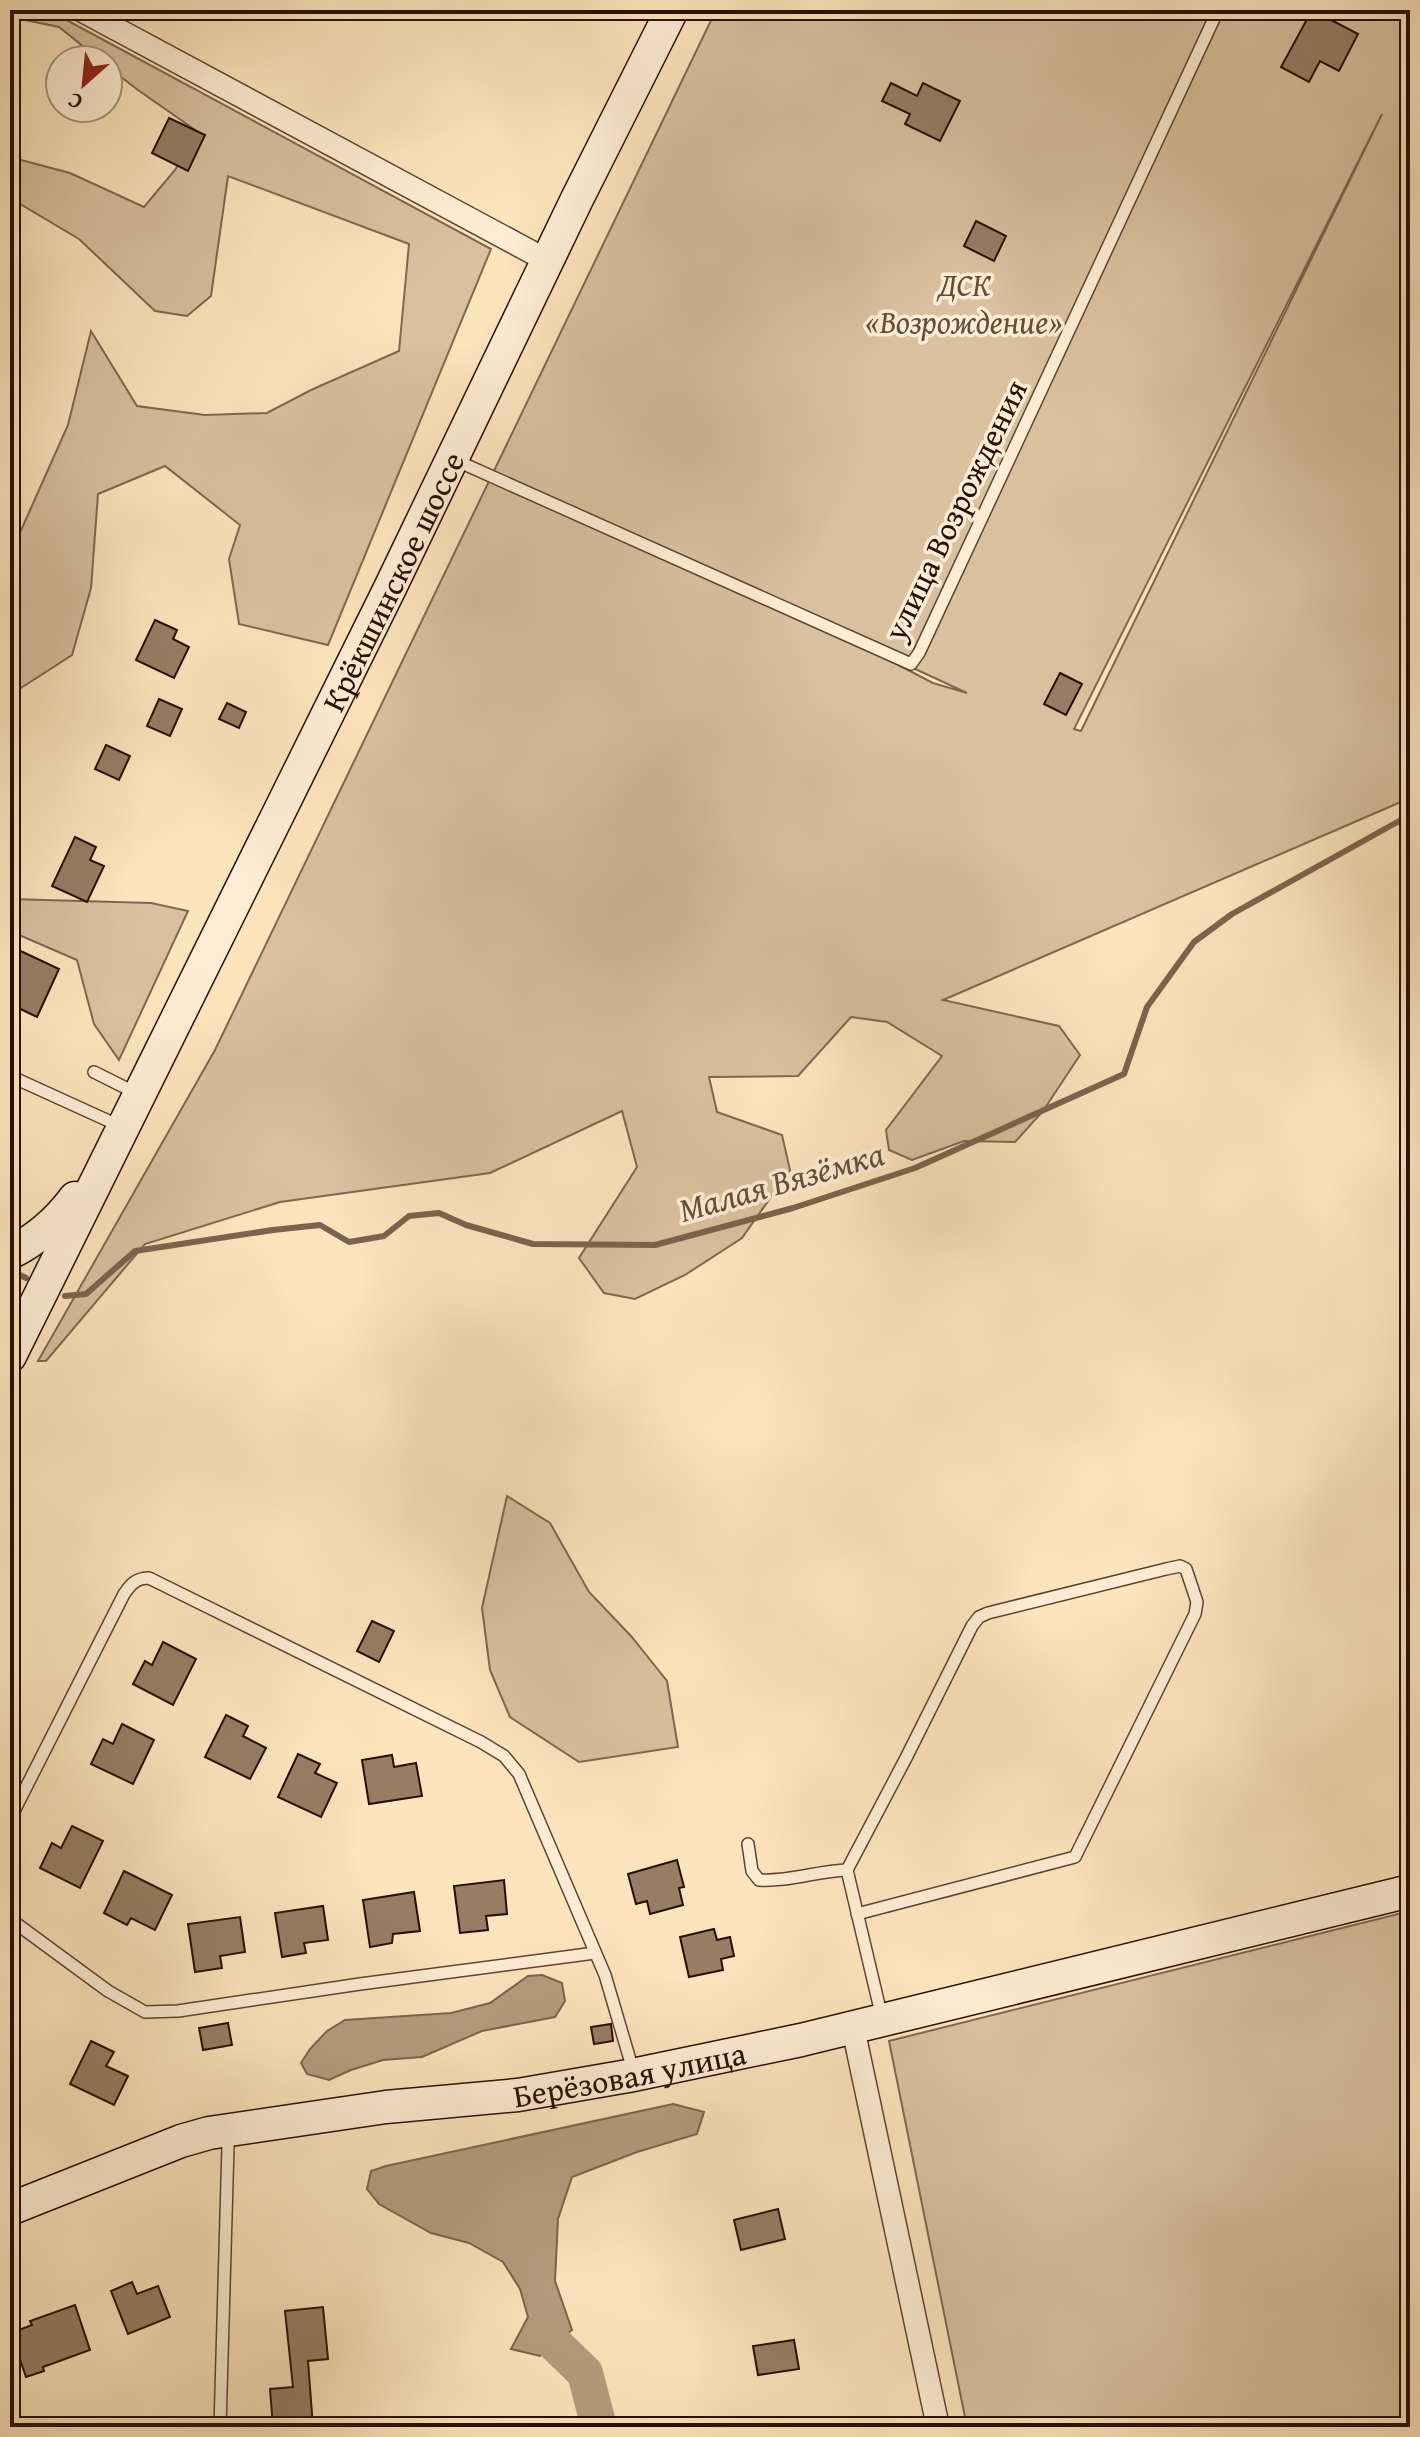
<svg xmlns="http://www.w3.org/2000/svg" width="1420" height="2437" viewBox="0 0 1420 2437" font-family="'Gentium Book Plus',serif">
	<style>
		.green { fill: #d9c09e; stroke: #806751; stroke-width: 2; fill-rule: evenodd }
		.water { fill: #b59b7e; stroke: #7d634d; stroke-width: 2 }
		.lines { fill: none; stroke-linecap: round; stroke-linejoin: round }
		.stream { stroke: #7d634d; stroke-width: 6 }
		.river { stroke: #b59b7e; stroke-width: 36 }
		.building { fill: #977d64; stroke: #280e04; stroke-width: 2 }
		.lane-casing { stroke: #5d4432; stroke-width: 14 }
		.street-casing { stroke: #5d4432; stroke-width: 25 }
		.secondary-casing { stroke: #280e04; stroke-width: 35 }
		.lane { stroke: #feedd4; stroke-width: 11 }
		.street { stroke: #feedd4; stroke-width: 22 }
		.secondary { stroke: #feedd4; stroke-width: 32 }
		.labels { text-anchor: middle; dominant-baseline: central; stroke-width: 7; stroke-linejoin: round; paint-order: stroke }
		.park-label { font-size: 32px; font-style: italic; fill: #664c3a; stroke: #feedd4 }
		.street-label { font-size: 32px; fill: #280e04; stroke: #feedd4 }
		.water-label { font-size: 34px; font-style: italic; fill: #674d3b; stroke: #feedd4 }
	</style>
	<rect width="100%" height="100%" fill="#fde4bd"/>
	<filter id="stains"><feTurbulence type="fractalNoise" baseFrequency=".0025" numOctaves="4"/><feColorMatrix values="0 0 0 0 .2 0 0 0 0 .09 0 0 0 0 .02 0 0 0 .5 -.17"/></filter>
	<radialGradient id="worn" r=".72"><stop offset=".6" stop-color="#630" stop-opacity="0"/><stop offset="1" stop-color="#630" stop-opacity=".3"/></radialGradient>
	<g class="green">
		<path d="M 10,10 L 48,10 L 491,249 L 328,645 L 239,624 L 229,559 L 240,525 L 165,466 L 98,494 L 91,588 L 72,655 L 10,695 L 10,555 L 68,425 L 91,331 L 137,406 L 205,415 L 267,413 L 311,390 L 399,351 L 409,244 L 228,176 L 211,296 L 187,316 L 155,311 L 79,239 L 10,198 L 10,157 L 70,173 L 144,207 L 175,170 L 198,132 L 138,90 L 108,67 L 108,60 L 100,60 L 59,27 L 10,17 Z"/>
		<path d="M 716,10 L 1410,10 L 1410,798 L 943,1000 L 1059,1026 L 1080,1055 L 1043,1111 L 1015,1142 L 964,1141 L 912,1160 L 889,1150 L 886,1130 L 942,1056 L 887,1022 L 851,1017 L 798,1076 L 709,1077 L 717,1112 L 782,1135 L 790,1170 L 742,1238 L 685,1275 L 635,1299 L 604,1293 L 579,1258 L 637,1167 L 622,1111 L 490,1173 L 280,1202 L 145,1244 L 46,1361 L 38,1361 L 215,1050 ZM 1382,114 L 1081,731 L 1074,729 ZM 829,629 L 967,693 L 933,683 Z"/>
		<path d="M 10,899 L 151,903 L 188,911 L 119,1060 L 94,1024 L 77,960 L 10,931 Z"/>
		<path d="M 507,1496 L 550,1523 L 589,1592 L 631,1636 L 667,1681 L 678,1747 L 579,1762 L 510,1717 L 490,1670 L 482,1608 Z"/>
		<path d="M 1410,1911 L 1410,2427 L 967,2427 L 889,2041 Z"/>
	</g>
	<g class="water">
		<path d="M 542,1975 L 562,1983 L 565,2001 L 555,2017 L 482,2031 L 422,2057 L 383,2060 L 351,2070 L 329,2080 L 307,2074 L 301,2063 L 310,2049 L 327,2031 L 345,2020 L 451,2013 L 490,2003 L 528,1976 Z"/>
		<path d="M 673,2104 L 704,2112 L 697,2134 L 637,2152 L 572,2177 L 558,2219 L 555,2281 L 572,2330 L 540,2356 L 511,2349 L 528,2317 L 520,2289 L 503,2262 L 469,2243 L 431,2233 L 379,2204 L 367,2189 L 371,2171 L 386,2166 Z"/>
	</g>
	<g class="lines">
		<g class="stream">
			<path d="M 10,1270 L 26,1278"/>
			<path d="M 65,1296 L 86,1294 L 135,1251 L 273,1230 L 320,1225 L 349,1242 L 384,1236 L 409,1216 L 439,1213 L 466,1225 L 533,1244 L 655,1245 L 793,1208 L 915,1168 L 1124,1074 L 1147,1007 L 1194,942 L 1232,914 L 1410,815"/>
		</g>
		<path class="river" d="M 555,2344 L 585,2373 L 599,2427"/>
	</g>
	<g class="building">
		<path d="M 1312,10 L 1358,34 L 1339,71 L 1320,61 L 1309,82 L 1281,67 Z"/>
		<path d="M 891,83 L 917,96 L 923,83 L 960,101 L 940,141 L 905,124 L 910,114 L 882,101 Z"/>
		<path d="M 169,118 L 205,135 L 188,171 L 152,153 Z"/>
		<path d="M 976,221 L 1006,236 L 994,261 L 964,246 Z"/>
		<path d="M 155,620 L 177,630 L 173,639 L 189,647 L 174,678 L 136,660 Z"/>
		<path d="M 1060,673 L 1082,684 L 1066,715 L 1044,704 Z"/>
		<path d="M 159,699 L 182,709 L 170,736 L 147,726 Z"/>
		<path d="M 227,703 L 246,712 L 239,728 L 219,719 Z"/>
		<path d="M 106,745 L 130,756 L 119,780 L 95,769 Z"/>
		<path d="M 75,837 L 96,847 L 90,860 L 104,866 L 87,902 L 52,886 Z"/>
		<path d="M 10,946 L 59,969 L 37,1017 L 10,1004 Z"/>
		<path d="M 372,1621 L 394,1631 L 379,1662 L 357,1651 Z"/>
		<path d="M 163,1642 L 196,1659 L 173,1705 L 133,1684 L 145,1661 L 152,1665 Z"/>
		<path d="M 226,1715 L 248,1726 L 243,1736 L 266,1748 L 250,1779 L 205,1757 Z"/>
		<path d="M 122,1724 L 154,1740 L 133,1784 L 91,1764 L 103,1739 L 113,1744 Z"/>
		<path d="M 298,1754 L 320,1764 L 315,1773 L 337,1783 L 321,1817 L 278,1797 Z"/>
		<path d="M 392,1755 L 394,1767 L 416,1763 L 422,1796 L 369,1804 L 362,1760 Z"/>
		<path d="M 72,1826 L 103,1841 L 80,1888 L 40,1868 L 52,1843 L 61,1848 Z"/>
		<path d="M 677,1860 L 684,1887 L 679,1888 L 683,1905 L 650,1914 L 647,1901 L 636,1904 L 628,1874 Z"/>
		<path d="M 124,1871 L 172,1895 L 155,1930 L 131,1918 L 127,1925 L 104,1913 Z"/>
		<path d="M 504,1880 L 507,1914 L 486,1916 L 488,1930 L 460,1933 L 454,1886 Z"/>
		<path d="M 414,1892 L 420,1931 L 393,1934 L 392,1943 L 370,1947 L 363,1900 Z"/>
		<path d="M 323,1906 L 328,1940 L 304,1943 L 306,1953 L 282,1957 L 275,1913 Z"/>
		<path d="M 240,1917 L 245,1952 L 220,1956 L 222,1968 L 195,1972 L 188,1924 Z"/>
		<path d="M 714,1929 L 717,1940 L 730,1937 L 734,1956 L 721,1959 L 723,1970 L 689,1977 L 680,1937 Z"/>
		<path d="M 228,2023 L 232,2045 L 203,2050 L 199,2028 Z"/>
		<path d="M 611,2024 L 613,2041 L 594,2044 L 591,2027 Z"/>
		<path d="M 91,2041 L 114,2052 L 106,2066 L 128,2076 L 114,2105 L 70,2084 Z"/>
		<path d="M 778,2209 L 785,2239 L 741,2250 L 734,2220 Z"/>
		<path d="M 132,2282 L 137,2294 L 158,2286 L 170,2317 L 128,2334 L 111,2291 Z"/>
		<path d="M 75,2305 L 90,2350 L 43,2367 L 44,2371 L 26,2377 L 11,2333 L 32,2325 L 30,2321 Z"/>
		<path d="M 323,2307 L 328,2359 L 308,2361 L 313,2427 L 273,2427 L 270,2389 L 293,2387 L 285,2311 Z"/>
		<path d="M 794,2340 L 799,2369 L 758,2375 L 753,2346 Z"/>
	</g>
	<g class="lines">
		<defs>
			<g id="lane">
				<path d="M 455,460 L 911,664 L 919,653 L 1218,10"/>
				<path d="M 94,1072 L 138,1094"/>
				<path d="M 10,1076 L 122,1127"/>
				<path d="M 10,1819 L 124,1594 C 131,1584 136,1578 149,1578 L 481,1742 L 504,1756 L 519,1774 L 605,1975 L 633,2070"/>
				<path d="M 748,1844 L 752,1871 L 759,1880 C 788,1882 817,1871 847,1870"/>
				<path d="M 857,1914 L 1075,1857 L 1195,1614 L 1197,1602 L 1186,1569 L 1180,1566 L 1166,1569 L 988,1613 L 979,1617 L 972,1626 L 906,1758 L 847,1870 L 879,2005 L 881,2016"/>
				<path d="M 10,1919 L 108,1991 L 145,2012 L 178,2011 L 360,1984 L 595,1953"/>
				<path d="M 220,2427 L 228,2146 L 226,2135"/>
			</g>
			<g id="street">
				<path d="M 81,10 L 548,261"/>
				<path d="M 853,2028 L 938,2427"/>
			</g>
			<g id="secondary">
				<path d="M 10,1253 C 36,1240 58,1221 75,1198"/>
				<path id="s1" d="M 10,1356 L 390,588 L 577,199 L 672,10"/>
				<path id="s2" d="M 10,2209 L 181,2141 L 209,2133 L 386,2107 L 518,2095 L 628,2076 L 801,2040 L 1410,1891"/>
			</g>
		</defs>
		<use href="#lane" class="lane-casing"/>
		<use href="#street" class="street-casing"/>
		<use href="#secondary" class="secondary-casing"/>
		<use href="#lane" class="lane"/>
		<use href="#street" class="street"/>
		<use href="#secondary" class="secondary"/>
	</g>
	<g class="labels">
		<g class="park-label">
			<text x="964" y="284">ДСК<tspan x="964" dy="37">«Возрождение»</tspan></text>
		</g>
		<g class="street-label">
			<text transform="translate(955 510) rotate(-64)">улица Возрождения</text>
			<text stroke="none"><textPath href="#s1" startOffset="864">Крёкшинское шоссе</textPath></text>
			<text stroke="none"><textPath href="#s2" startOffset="638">Берёзовая улица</textPath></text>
		</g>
		<g class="water-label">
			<text transform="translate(781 1181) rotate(-16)">Малая Вязёмка</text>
		</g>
	</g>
	<rect width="1420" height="2437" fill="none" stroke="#fde4bd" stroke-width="40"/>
	<rect x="12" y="12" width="1396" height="2413" fill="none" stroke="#280e04" stroke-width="4"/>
	<rect x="20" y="20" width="1380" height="2397" fill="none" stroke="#280e04" stroke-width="2"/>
	<g transform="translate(84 84) rotate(207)"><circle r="38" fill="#feedd4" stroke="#a89481" stroke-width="2"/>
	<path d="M0-6L14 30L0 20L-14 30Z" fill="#8f2418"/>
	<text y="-12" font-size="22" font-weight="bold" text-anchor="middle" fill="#280e04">С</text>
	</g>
	<rect width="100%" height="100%" filter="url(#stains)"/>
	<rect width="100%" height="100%" fill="url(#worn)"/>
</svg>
